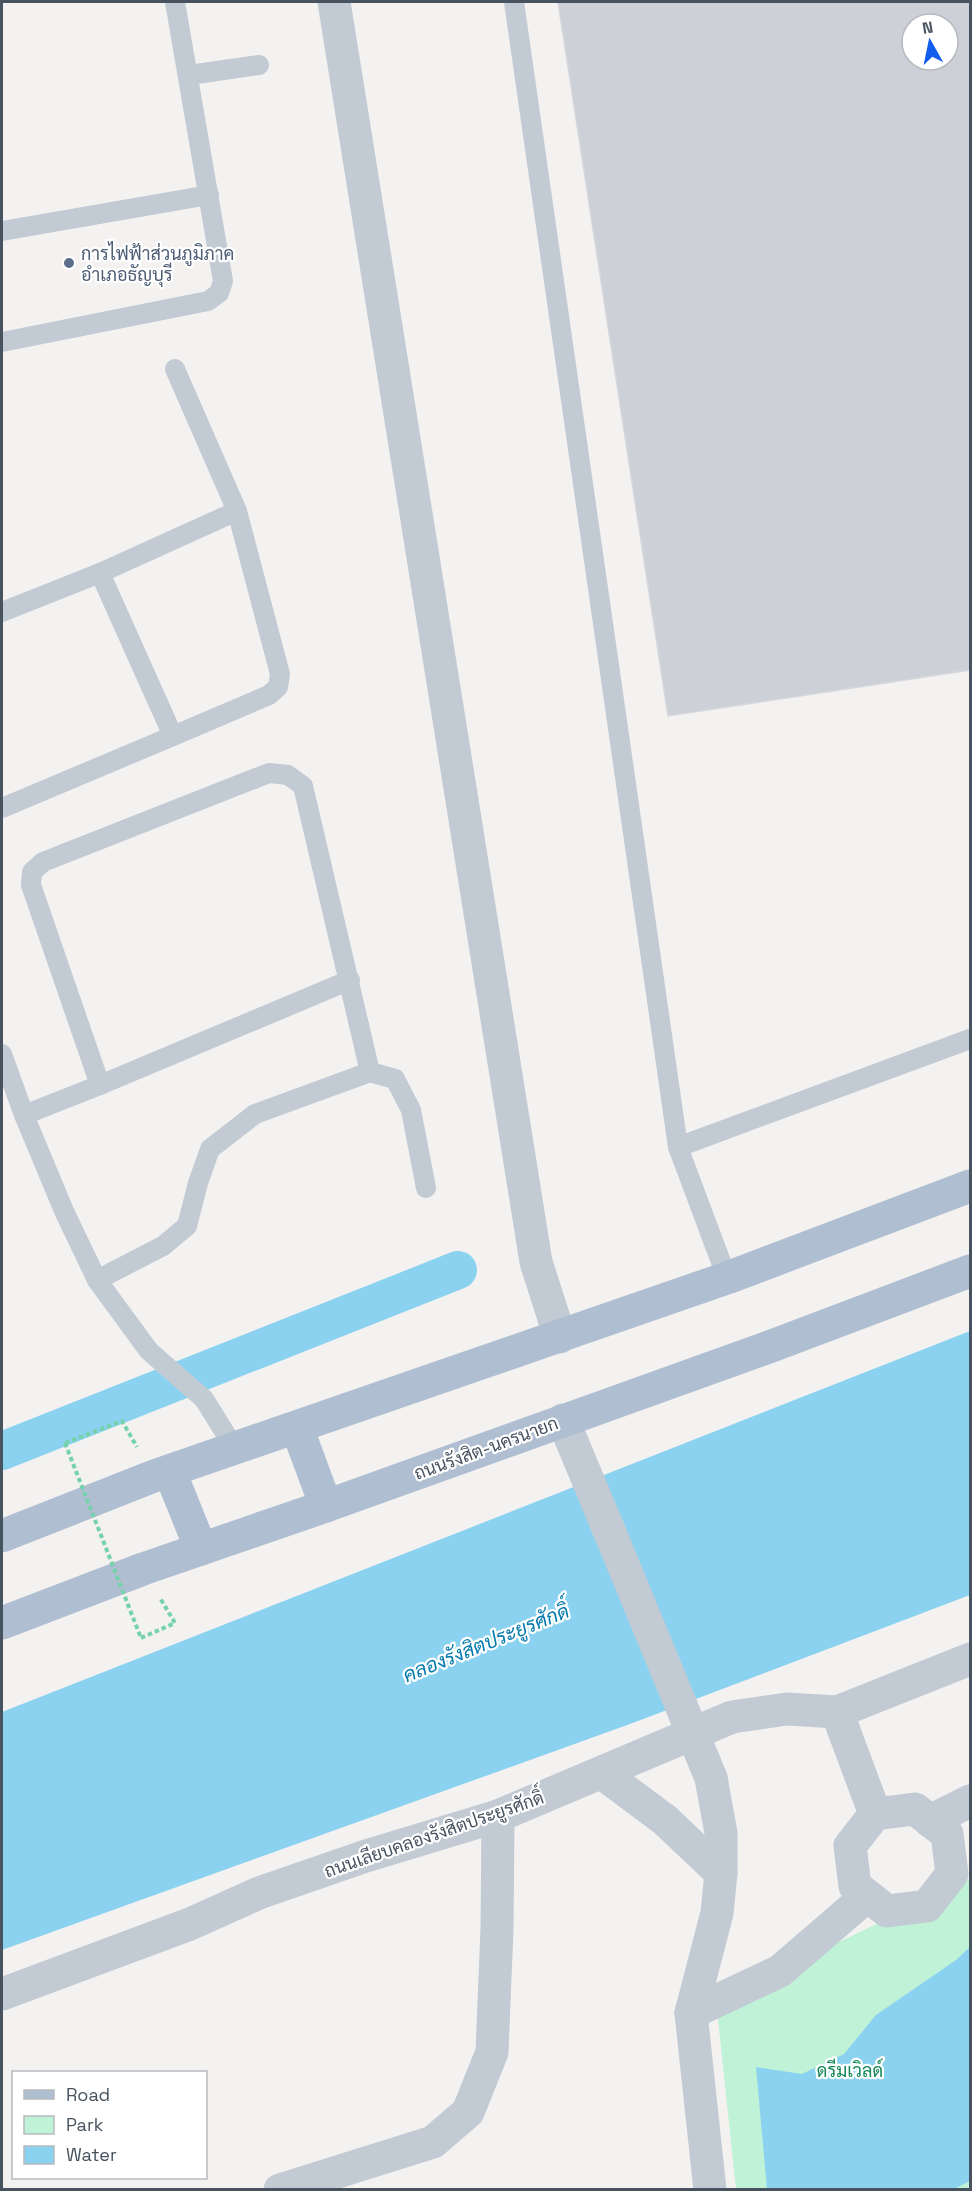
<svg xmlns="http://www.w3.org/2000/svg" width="972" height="2191" viewBox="0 0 972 2191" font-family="'Space Grotesk',Sarabun,sans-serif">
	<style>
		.green { fill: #bff2d7 }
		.water { fill: #8bd2f0 }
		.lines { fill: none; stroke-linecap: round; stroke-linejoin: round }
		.canal { stroke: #8bd2f0; stroke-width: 38 }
		.building { fill: #cdd0d7; stroke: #d5d7dd; stroke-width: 1.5; fill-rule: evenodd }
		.path { stroke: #75d2ac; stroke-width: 4; stroke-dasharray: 4.5 3; stroke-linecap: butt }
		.service { stroke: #c2cad3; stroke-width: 20 }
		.minor { stroke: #c2cad3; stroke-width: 33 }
		.tertiary { stroke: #c2cad3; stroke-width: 33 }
		.primary { stroke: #b0bed1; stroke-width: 33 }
		.path-bridge { stroke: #75d2ac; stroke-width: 4; stroke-dasharray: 4.5 3; stroke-linecap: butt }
		.minor-bridge { stroke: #c2cad3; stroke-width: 33 }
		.service-dot { fill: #5c6f8a; stroke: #fff; stroke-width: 2 }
		.labels { text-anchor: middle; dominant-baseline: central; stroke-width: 4.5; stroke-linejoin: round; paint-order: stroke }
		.service-label { font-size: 18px; fill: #4e5e75; stroke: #fff; text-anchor: start }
		.street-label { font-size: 18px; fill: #485360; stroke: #fff }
		.park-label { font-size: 18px; fill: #138757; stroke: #fff }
		.water-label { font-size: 20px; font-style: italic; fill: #077bad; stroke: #fff }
	</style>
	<rect width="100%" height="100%" fill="#f4f2f1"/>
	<path class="green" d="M 970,1879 L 970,2189 L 736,2189 L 716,2001 Z"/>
	<g class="water">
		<path d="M 970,1331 L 970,1595 L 630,1724 L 2,1950 L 2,1712 Z"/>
		<path d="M 970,1947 L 970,2181 L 952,2190 L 767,2189 L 756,2067 L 802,2074 L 844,2054 L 876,2015 L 956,1960 Z"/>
	</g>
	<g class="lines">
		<path class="canal" d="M 2,1451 L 458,1270"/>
	</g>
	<path class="building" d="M 558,2 L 970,2 L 970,670 L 668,716 ZM 912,24 L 948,24 L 948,60 L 912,60 Z"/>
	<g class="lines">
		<g class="path">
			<path d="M 65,1443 L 122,1421 L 137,1447"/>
			<path d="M 141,1638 L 175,1623 L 160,1598"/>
		</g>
		<g class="service">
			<path d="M 514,2 L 678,1147 L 727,1278"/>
			<path d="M 189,75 L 259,65"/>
			<path d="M 2,231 L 209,195"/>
			<path d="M 2,342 L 208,301 L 219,293 L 223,281 L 175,2"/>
			<path d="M 100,573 L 237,511"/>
			<path d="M 2,612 L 100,573 L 173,736 L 2,808"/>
			<path d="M 173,736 L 269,695 L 278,687 L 280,674 L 237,511 L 175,369"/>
			<path d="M 2,1054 L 24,1115 L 64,1211 L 97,1280 L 149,1351 L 204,1399 L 235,1449"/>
			<path d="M 100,1085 L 31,885 L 32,872 L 43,862 L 269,773 L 288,775 L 303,786 L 370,1072"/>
			<path d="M 24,1115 L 100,1085 L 350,980"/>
			<path d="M 678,1147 L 970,1039"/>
			<path d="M 97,1280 L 163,1246 L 187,1226 L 198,1183 L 210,1149 L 255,1114 L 370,1072 L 395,1079 L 411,1110 L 426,1188"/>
		</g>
		<g class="minor">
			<path d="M 334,2 L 536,1262 L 560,1337"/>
			<path d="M 563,1420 L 608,1528"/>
			<path d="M 837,1712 L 875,1814"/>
			<path d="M 602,1773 L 665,1820 L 721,1873"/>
			<path d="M 915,1809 L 947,1834 L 952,1874 L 927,1906 L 887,1911 L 855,1886 L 850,1846 L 875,1814 Z"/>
			<path d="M 930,1821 L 970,1801"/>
			<path d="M 691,2013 L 780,1971 L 867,1896"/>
			<path d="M 280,2190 L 433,2142 L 468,2112 L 492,2052 L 497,1929 L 498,1816"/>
			<path d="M 710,2190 L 691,2013 L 717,1913 L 721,1873 L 721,1833 L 711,1778"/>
		</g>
		<path class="tertiary" d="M 2,1994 L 190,1924 L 259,1893 L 366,1856 L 498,1816 L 732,1717 L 787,1709 L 837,1712 L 970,1659"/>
		<g class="primary">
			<path d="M 297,1428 L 326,1506"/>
			<path d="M 170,1472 L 201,1549"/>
			<path d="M 2,1536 L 154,1476 L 727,1278 L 970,1186"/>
			<path d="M 2,1623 L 143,1569 L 326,1506 L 769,1347 L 970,1271"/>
		</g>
		<path class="path-bridge" d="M 65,1443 L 141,1638"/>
		<path class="minor-bridge" d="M 608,1528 L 711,1778"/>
	</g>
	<circle class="service-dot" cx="69" cy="263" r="6"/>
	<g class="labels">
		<g class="service-label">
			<text x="81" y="253">การไฟฟ้าส่วนภูมิภาค<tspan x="81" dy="21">อำเภอธัญบุรี</tspan></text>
		</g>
		<g class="street-label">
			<text transform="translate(486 1448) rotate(-20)">ถนนรังสิต-นครนายก</text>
			<text transform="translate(434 1834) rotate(-19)">ถนนเลียบคลองรังสิตประยูรศักดิ์</text>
		</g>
		<g class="park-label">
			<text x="850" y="2070">ดรีมเวิลด์</text>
		</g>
		<g class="water-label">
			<text transform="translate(486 1643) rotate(-22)">คลองรังสิตประยูรศักดิ์</text>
		</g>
	</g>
	<rect width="972" height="2191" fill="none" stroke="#485360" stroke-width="6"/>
	<rect x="12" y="2071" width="195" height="108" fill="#ffffff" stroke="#b6babf" stroke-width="1.5"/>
	<rect x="24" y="2090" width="30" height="9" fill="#b0bed1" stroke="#b6babf" stroke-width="1.5"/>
	<text x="66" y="2101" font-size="18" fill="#485360">Road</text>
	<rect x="24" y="2116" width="30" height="18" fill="#bff2d7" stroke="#b6babf" stroke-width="1.5"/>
	<text x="66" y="2131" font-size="18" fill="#485360">Park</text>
	<rect x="24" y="2146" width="30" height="18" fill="#8bd2f0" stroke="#b6babf" stroke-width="1.5"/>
	<text x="66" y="2161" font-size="18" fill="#485360">Water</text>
	<g transform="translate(930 42) rotate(351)"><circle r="28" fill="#ffffff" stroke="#b6babf" stroke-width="1.5"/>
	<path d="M0-4.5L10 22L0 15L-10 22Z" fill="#115eee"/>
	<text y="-9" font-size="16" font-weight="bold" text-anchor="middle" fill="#485360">N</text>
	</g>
</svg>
